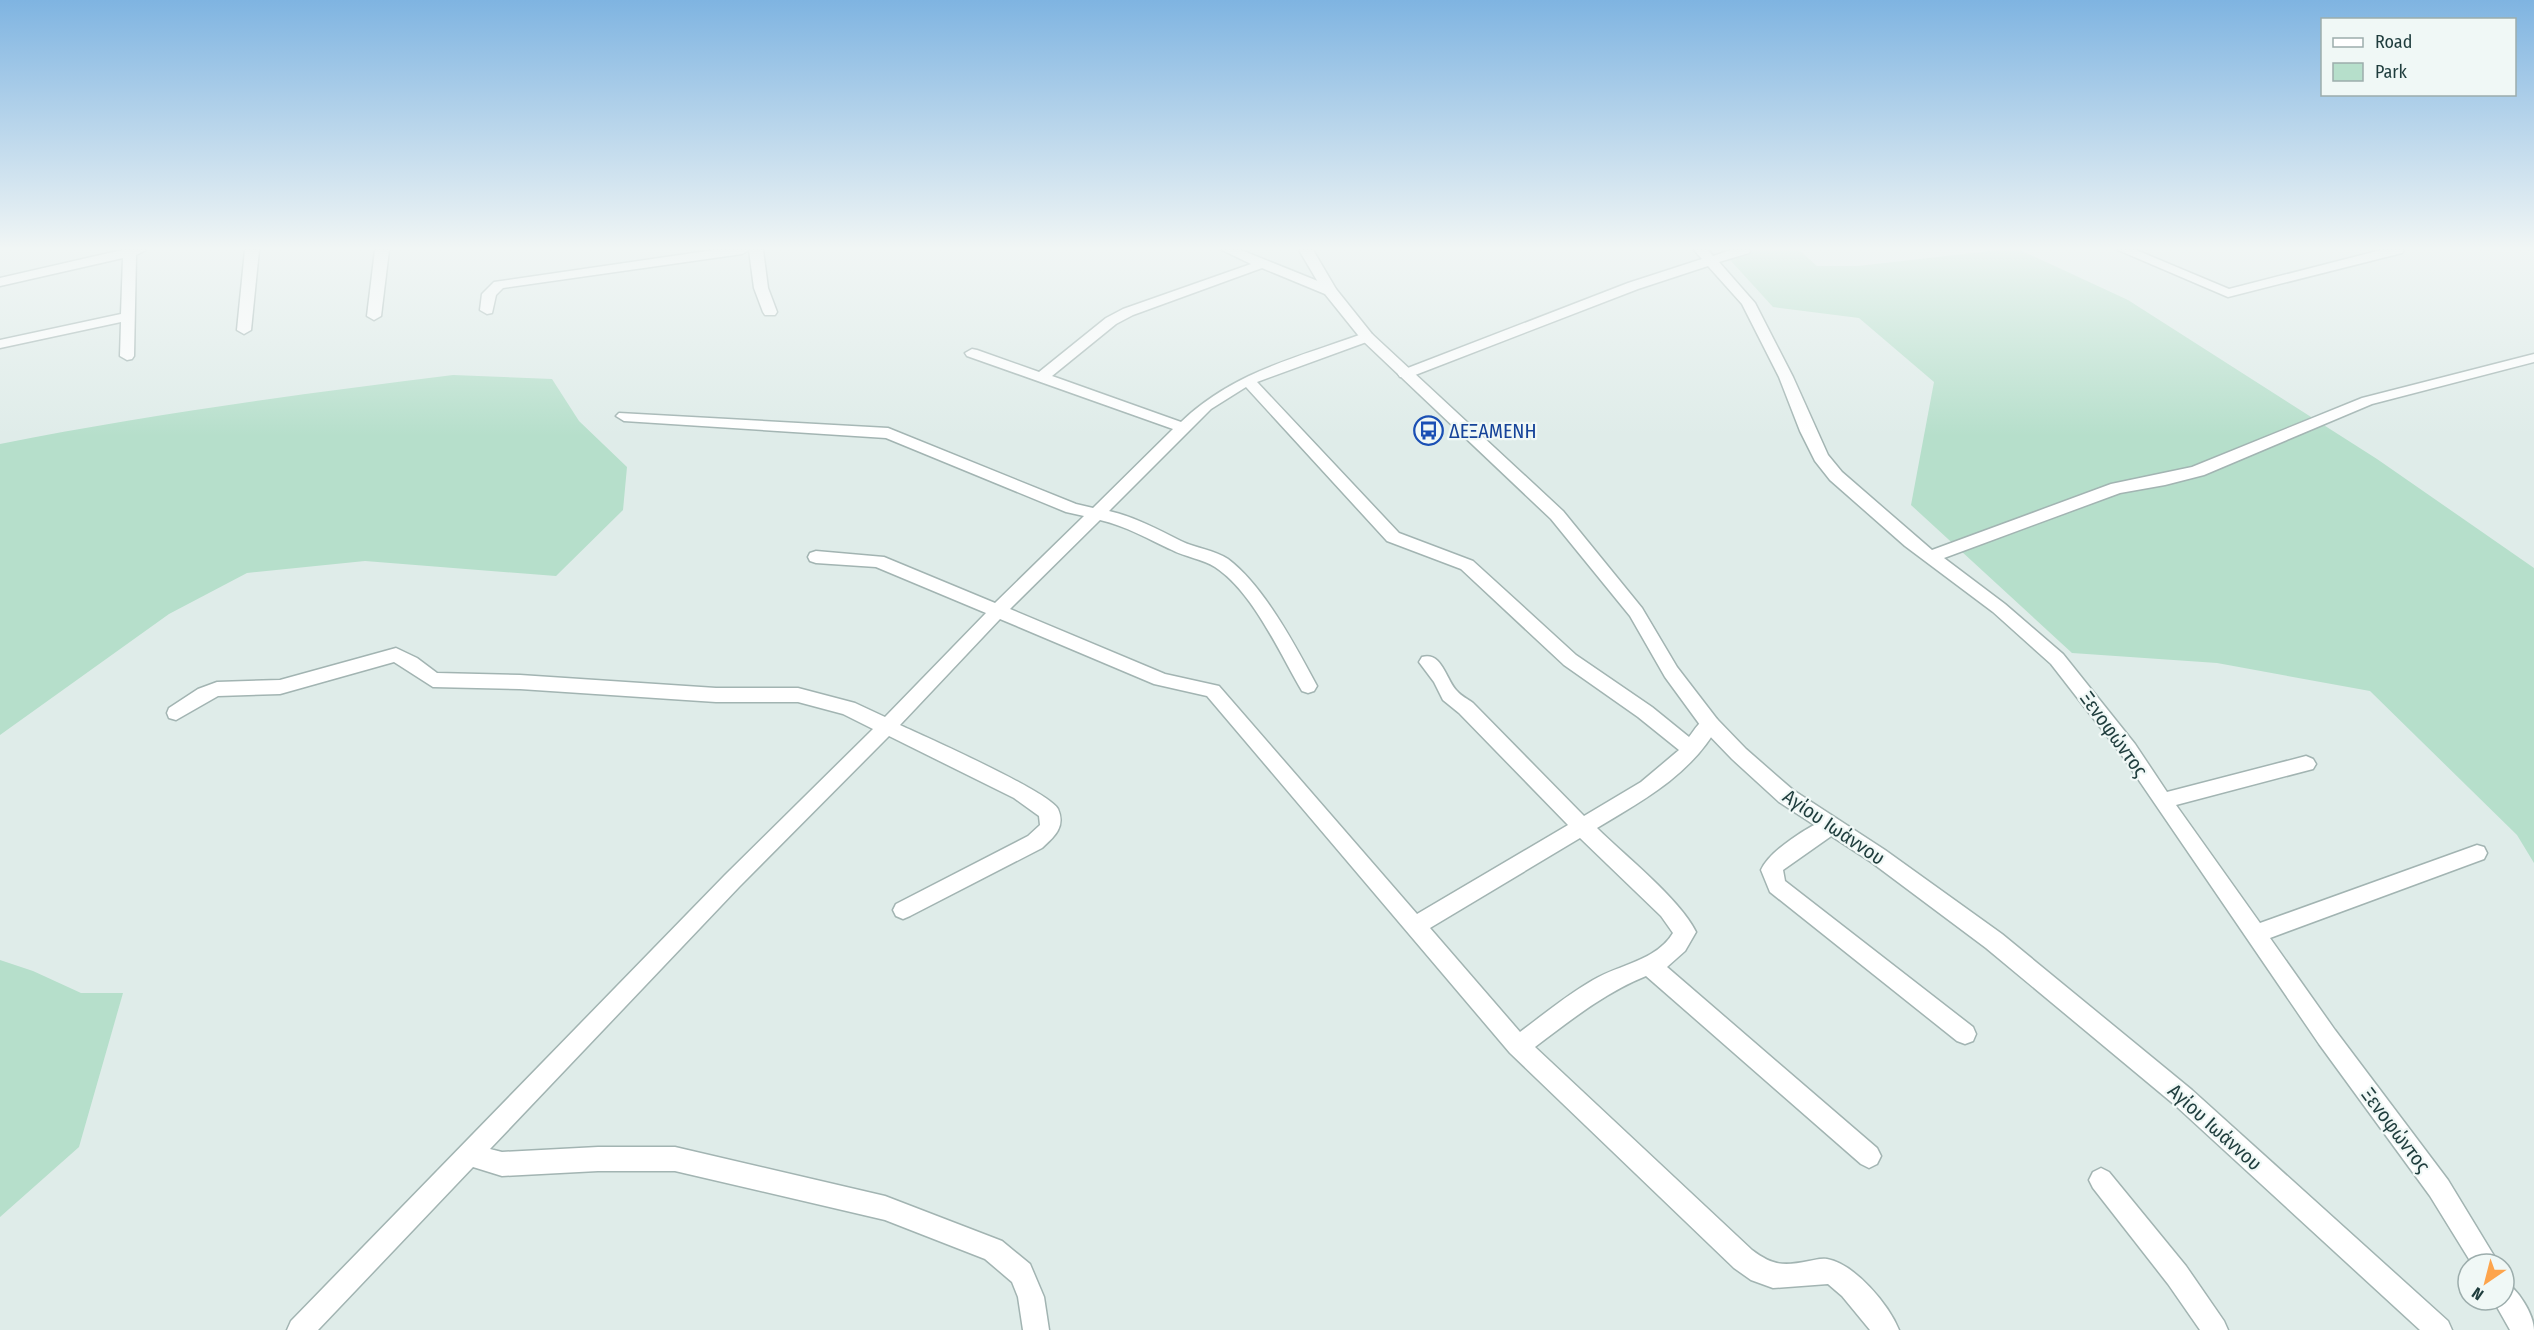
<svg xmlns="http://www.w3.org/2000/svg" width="2534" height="1330" viewBox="0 0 2534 1330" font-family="'Fira Sans Condensed',sans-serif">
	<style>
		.green { fill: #b6dfcb }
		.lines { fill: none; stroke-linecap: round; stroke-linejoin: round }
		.minor-casing { stroke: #a2b4b2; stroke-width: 3 }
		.tertiary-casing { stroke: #a2b4b2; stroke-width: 3 }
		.minor { fill: #fff; fill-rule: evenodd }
		.tertiary { fill: #fff; fill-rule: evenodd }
		.labels { text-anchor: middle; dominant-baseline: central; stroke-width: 4.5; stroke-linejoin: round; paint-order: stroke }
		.transit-label { font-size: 20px; fill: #164399; stroke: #f0f8f6; text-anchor: start }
		.street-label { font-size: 20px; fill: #1f3d3d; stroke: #f0f8f6 }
	</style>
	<rect width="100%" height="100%" fill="#dfece9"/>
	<g class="green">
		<path d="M 1721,250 L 1799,250 L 1817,266 L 1858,266 L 1999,250 L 2020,250 L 2128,300 L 2377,459 L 2534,568 L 2534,863 L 2517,835 L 2370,691 L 2217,663 L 2072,653 L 1911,505 L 1934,382 L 1859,318 L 1773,307 Z"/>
		<path d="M 453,375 L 552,379 L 579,421 L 627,467 L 623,510 L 556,576 L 365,561 L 247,573 L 169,614 L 0,735 L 0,444 C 150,414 301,394 453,375 Z"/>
		<path d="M 0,960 L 33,971 L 81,993 L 123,993 L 79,1147 L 0,1217 Z"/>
	</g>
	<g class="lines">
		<defs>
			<g id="minor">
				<path d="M 122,250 L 146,250 L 136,255 L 134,356 L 132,359 L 127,360 L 120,356 L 121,322 L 0,348 L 0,340 L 121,314 L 123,258 L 0,286 L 0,278 Z"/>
				<path d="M 245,250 L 259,250 L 251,330 L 244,334 L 237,330 Z"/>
				<path d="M 375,250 L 389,250 L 381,316 L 374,320 L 367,316 Z"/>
				<path d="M 714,250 L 749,250 L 742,254 L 503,288 L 496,295 L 492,313 L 487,314 L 480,310 L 482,294 L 494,282 Z"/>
				<path d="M 749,250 L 763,250 L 768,288 L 777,312 L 775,315 L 765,315 L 763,312 L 754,288 Z"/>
				<path d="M 1222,250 L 1241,250 L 1335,288 L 1337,291 L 1335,294 L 1325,294 L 1262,268 L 1133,315 L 1116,324 L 1052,376 L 1181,422 C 1233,372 1296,358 1362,334 L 1372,334 L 1374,337 L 1372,340 L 1257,382 L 1399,533 L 1473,561 L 1576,655 L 1652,707 L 1689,737 C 1697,727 1702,714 1717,719 L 1719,724 C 1693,773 1644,800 1597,828 C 1624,855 1680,899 1696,932 L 1685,951 L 1667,967 L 1877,1148 L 1881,1156 L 1877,1164 L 1869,1168 L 1861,1164 L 1646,976 C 1604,993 1571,1020 1535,1047 L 1752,1250 C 1773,1266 1784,1266 1809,1261 C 1815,1260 1821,1258 1827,1259 C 1855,1264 1889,1305 1899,1330 L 1870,1330 L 1842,1296 L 1828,1284 L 1773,1288 L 1751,1280 L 1734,1268 L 1510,1053 L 1207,696 L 1154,684 L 1000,619 L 900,725 C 926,737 1048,791 1058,809 C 1066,827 1054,837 1042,848 L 910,916 L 903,919 L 896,916 L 893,910 L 896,904 L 1028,836 L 1040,825 L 1039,816 L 1014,798 L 889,736 L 739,887 L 490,1149 L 502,1152 L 598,1147 L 675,1147 L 885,1196 L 1002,1241 L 1030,1264 L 1044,1297 L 1049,1330 L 1023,1330 L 1018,1297 L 1012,1282 L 985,1259 L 885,1220 L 675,1171 L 598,1171 L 502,1176 L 473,1167 L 318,1330 L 287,1330 L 291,1321 L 725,875 L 873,729 L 843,714 L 798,702 L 716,702 L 520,689 L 433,687 L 394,662 L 280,694 L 218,696 L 176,720 L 169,718 L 167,713 L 169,708 L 198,689 L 217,682 L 280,680 L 396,648 L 417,658 L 437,673 L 520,675 L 716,688 L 798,688 L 855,703 L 885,717 L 986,613 L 876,567 L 816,563 L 810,561 L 808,557 L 810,553 L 816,551 L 884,557 L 995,603 L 1084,516 L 1066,512 L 886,438 L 624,421 L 616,416 L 619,413 L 888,428 L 1076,504 L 1093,508 L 1173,429 L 967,356 L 965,353 L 972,349 L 977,350 L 1039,372 L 1106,318 L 1123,309 L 1251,264 ZM 1246,387 L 1387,541 L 1461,569 L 1564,665 L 1638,717 L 1679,750 L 1641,782 L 1584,816 L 1473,703 C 1468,699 1461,696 1457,691 C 1446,680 1442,651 1422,657 L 1419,662 L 1434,682 L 1443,700 L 1459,713 L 1568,825 L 1417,914 L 1219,686 L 1165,674 L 1010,609 L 1100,520 C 1126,526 1148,539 1172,550 C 1185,557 1203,559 1215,567 C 1253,592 1279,652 1302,691 L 1308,693 L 1314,691 L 1317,686 C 1296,647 1264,586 1228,559 C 1215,550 1195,548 1181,541 C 1157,529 1135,517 1109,511 L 1211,409 ZM 1580,838 L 1661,916 L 1673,933 C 1656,961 1620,964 1593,980 C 1567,995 1544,1014 1520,1032 L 1430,928 Z"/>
				<path d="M 1694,250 L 1708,250 L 1713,256 L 1731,250 L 1751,250 L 1749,253 L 1719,262 L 1755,303 L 1793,377 L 1828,455 L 1842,472 L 1932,550 L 2111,484 L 2192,467 L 2362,398 L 2534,354 L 2534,362 L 2372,404 L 2204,475 L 2165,485 L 2120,493 L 1944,558 L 2005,604 L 2063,654 L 2135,744 L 2167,792 L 2306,756 L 2313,759 L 2316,764 L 2313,769 L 2176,805 L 2260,923 L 2477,845 L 2484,847 L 2487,853 L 2484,859 L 2270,938 L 2335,1030 L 2448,1180 L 2499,1264 L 2472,1264 L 2430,1196 L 2319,1044 L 2121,754 L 2051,664 L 1993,612 L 1905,546 L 1830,480 L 1815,461 L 1800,431 L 1779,377 L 1742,304 L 1708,266 L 1638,289 L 1410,377 L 1400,377 L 1398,374 L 1400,371 L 1628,283 L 1702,259 Z"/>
				<path d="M 2118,250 L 2136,250 L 2229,289 L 2381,250 L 2404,250 L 2402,253 L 2228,297 Z"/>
				<path d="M 1830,818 L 1837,820 L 1840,826 L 1837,832 L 1783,870 L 1785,881 L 1973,1027 L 1976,1034 L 1973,1041 L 1965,1044 L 1957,1041 L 1770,892 L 1761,870 C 1770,850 1810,825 1830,818 Z"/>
				<path d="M 2101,1168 L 2109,1172 L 2186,1266 L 2224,1321 L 2228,1330 L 2200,1330 L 2168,1284 L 2093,1188 L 2089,1180 L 2093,1172 Z"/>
				<path d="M 2504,1282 C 2518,1288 2534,1315 2534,1330 L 2510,1330 L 2493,1300 L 2504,1300 Z"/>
			</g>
			<path id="tertiary" d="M 1299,250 L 1313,250 L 1336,289 L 1372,334 L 1563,511 L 1642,608 L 1677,667 L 1717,719 L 1746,749 L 1793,790 L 1885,850 L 2002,934 L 2192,1090 L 2448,1321 L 2452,1330 L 2420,1330 L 2176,1106 L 1986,948 L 1871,862 L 1779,802 L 1732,759 L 1703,729 L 1665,677 L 1630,616 L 1551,519 L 1362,340 L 1325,294 Z"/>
		</defs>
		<use href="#minor" class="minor-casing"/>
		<use href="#tertiary" class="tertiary-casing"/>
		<use href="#minor" class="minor"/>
		<use href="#tertiary" class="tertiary"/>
	</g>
	<linearGradient id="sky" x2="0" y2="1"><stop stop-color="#7fb4e1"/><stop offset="0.57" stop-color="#f1f6f5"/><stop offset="1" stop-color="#f1f6f5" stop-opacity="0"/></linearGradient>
	<rect width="2534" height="436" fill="url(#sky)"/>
	<defs>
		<symbol id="bus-ring" viewBox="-11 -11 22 22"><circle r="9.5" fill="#f0f8f6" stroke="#1a4fb4" stroke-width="1.5"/><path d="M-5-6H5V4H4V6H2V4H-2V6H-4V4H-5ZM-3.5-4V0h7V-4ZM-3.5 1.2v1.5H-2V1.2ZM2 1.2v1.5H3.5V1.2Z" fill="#1a4fb4"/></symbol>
	</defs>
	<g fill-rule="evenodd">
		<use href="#bus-ring" x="1412" y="414" width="33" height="33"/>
	</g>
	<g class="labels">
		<g class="transit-label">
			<text x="1449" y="431">ΔΕΞΑΜΕΝΗ</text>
		</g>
		<g class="street-label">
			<text transform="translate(2114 734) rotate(54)">Ξενοφώντος</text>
			<text transform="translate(1834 827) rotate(34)">Αγίου Ιωάννου</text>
			<text transform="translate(2215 1127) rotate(42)">Αγίου Ιωάννου</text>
			<text transform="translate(2396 1130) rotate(53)">Ξενοφώντος</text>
		</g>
	</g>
	<rect x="2321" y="18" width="195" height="78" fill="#f0f8f6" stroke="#9cadac" stroke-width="1.5"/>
	<rect x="2333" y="38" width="30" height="9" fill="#ffffff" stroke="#9cadac" stroke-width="1.5"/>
	<text x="2375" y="48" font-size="18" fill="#1f3d3d">Road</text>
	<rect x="2333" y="63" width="30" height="18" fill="#b6dfcb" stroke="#9cadac" stroke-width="1.5"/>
	<text x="2375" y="78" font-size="18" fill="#1f3d3d">Park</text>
	<g transform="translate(2486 1282) rotate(215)"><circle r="28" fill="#f0f8f6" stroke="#9cadac" stroke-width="1.5"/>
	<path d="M0-4.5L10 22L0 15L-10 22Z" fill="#fda44c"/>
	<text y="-9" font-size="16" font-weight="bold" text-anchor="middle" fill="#1f3d3d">N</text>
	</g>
</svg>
